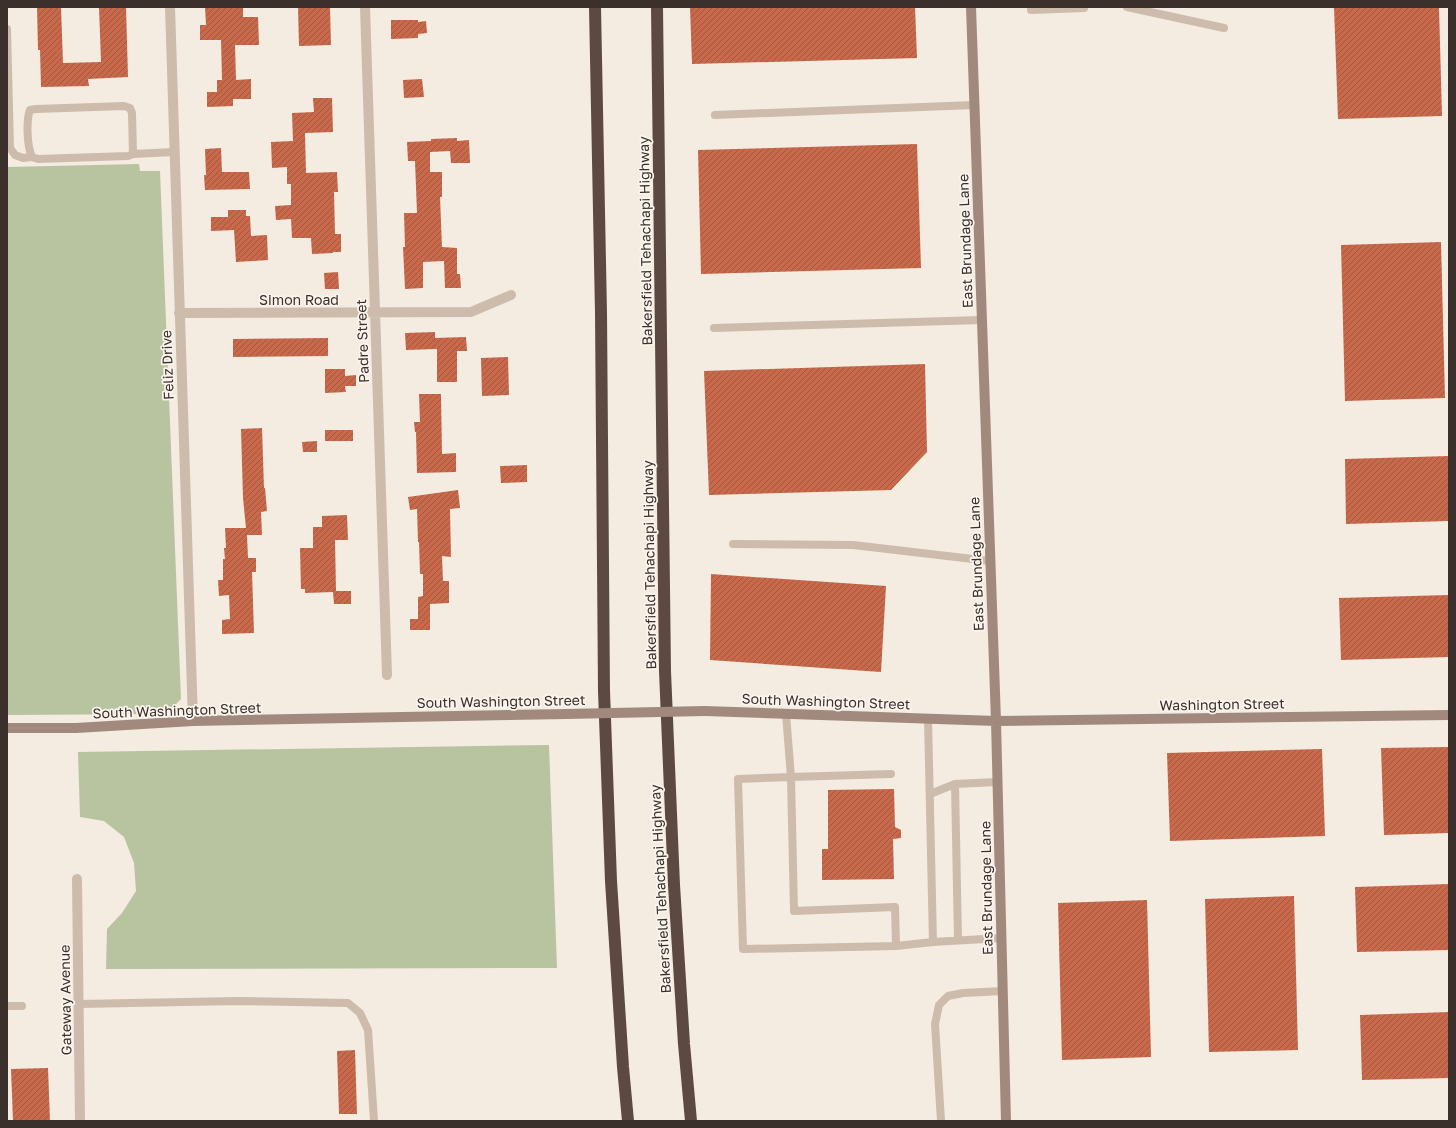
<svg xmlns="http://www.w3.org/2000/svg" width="1456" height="1128" font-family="'Golos Text',sans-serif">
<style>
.grass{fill:#b8c4a0}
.building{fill:url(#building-hatch)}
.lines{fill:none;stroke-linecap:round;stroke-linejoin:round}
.lane{stroke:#cdbbac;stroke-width:8}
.street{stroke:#cdbbac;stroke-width:10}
.secondary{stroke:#a18a7d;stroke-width:10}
.highway{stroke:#5c4a42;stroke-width:12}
.secondary-bridge{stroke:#a18a7d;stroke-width:10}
.labels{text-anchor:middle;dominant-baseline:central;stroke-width:3.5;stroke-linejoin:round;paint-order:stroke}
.street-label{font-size:14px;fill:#3b302b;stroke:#fbf5ee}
</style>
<defs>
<pattern id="building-hatch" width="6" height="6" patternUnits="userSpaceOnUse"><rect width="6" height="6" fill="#c8694b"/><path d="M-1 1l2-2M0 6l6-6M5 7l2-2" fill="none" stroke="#a4573f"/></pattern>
</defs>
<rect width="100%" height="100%" fill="#f4ebe1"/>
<path class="grass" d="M139,164L140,171H160L181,699L166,714L7,715V167Z
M549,745L557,968L106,969L107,929L122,913L136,891L134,863L124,837L104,821L80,817L78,752Z"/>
<path class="building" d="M37,7H61L63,63L101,62L99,7H126L128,77L88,79L89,86L41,87L40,50H38Z
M205,7H243V17H258L259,45H235L236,80L251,79V99H233V106L207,107V92H217V80H222L221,40H200V25H206Z
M298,7H330L331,45L299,46Z
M690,7H915L917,58L692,64Z
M1334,7H1439L1442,116L1338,119Z
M391,20H418V22L426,21L427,33L418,34V38L391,39Z
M422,79L424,97L404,98L403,80Z
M313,98H332L333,132L305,133L306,173L337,172L338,192H334L335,234H341V252H333V253L312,254L311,238H292L291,219L276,220L275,206L291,205V184H287V167L272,168L271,142L293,141L292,113L314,112Z
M457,138V141L469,140L470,163H451L450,151L430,152V172H442V197H440L442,247L457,248V274H460L461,288H445L444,261L423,262V288L405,289L403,247H405L404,213H417L415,161H408L407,142L431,141V139Z
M917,144L921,268L701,274L698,150Z
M221,148L222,172H249L250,189L205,190L204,175H206L205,149Z
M228,210H246V216H250L251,236L267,235L268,260L236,262L234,230L211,231V217H228Z
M1441,242L1445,398L1345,401L1341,245Z
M338,272L339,289H325L324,273Z
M435,332V338L466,337L467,351H457V382H437V349L406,350L405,333Z
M328,338V356L233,357V339Z
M508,357L509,395L482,396L481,358Z
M925,364L927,452L891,490L709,495L704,371Z
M325,369H345V376L356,375V386H345L346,392L325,393Z
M419,394H441L442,454L456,453V472L417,473L416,432H415L414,422H420Z
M262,428L264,488H265L267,511L261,512L262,535H247L248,558H256V572H252L254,633L222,634V620L230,619L229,595L219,596L218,580H223V559H225L224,548H226L225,528H246L243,498L241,429Z
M325,430H353V441H325Z
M317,441V452H303L302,442Z
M1449,456V521L1346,524L1345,459Z
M527,465V482L501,483L500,466Z
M458,490L460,508L450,509L451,557L442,556L443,581H449V603L430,604V630H410V619H418V597L423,596V574H420L419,542H418L417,509L410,510L408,497Z
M347,515L348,540H335L336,591H351V604H334L333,592L305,593V589H301L300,548H313V527H322V516Z
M711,574L886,586L881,672L710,660Z
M1449,595V657L1341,660L1339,598Z
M1449,747V833L1384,835L1381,748Z
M1322,749L1325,836L1170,841L1167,753Z
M894,789L895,827L901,830V838L893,839L894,879L822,880V849H828V790Z
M1449,884V950L1357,952L1355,887Z
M1294,896L1298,1050L1209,1052L1205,899Z
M1147,900L1151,1057L1062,1060L1058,903Z
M1449,1012V1078L1362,1080L1360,1015Z
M355,1050L357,1114H339L337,1051Z
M48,1068L50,1121H13L11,1069Z"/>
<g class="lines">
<path class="lane" d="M1031,7V10L1084,8
M1127,7L1224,28
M7,29L10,148L15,155L23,158L32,157
M715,115L974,105
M133,154L132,113L130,108L124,106L36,109L30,110C26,120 27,147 32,157L38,159L128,156L133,154L174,152
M714,328L982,320
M733,544L853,545L990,561
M786,714L791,777L891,774
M928,719L933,942
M955,784L958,940
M930,794L955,784L997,782
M896,946L895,907L794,911L791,777L738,779L743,949L896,946L933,942L1001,938
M79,1004L237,1001L348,1003L360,1013L368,1030L374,1121
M7,1006H22
M941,1121L935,1024L939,1005L948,996L963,993L1003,991"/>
<path class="street" d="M170,7L193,721
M365,7L387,675
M179,313L471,312L511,295
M77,879L80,1121"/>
<path class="secondary" d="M971,7L996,721L1006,1121
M705,711L996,721L1449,715
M7,728H76L193,721L567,714"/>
<path class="highway" d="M595,7L601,313L604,691L611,881L623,1067L628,1121
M657,7L665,671L674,885L684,1044L691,1121"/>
<path class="secondary-bridge" d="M567,714L705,711"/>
</g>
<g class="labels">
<g class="street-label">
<text transform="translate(645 241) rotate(-91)">Bakersfield Tehachapi Highway</text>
<text transform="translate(965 241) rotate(-92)">East Brundage Lane</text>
<text x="299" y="299">Simon Road</text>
<text transform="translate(362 341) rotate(-92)">Padre Street</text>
<text transform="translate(167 365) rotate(-92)">Feliz Drive</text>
<text transform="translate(976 564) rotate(-92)">East Brundage Lane</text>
<text transform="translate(649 565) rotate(-91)">Bakersfield Tehachapi Highway</text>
<text transform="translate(501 701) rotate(-1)">South Washington Street</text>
<text transform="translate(826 701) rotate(2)">South Washington Street</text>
<text transform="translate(1222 704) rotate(-1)">Washington Street</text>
<text transform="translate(177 710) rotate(-2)">South Washington Street</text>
<text transform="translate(986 888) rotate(-91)">East Brundage Lane</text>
<text transform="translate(660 889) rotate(-93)">Bakersfield Tehachapi Highway</text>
<text transform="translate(65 1000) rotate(-91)">Gateway Avenue</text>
</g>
</g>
<rect width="1456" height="1128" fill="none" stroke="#3b302b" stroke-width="16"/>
</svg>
